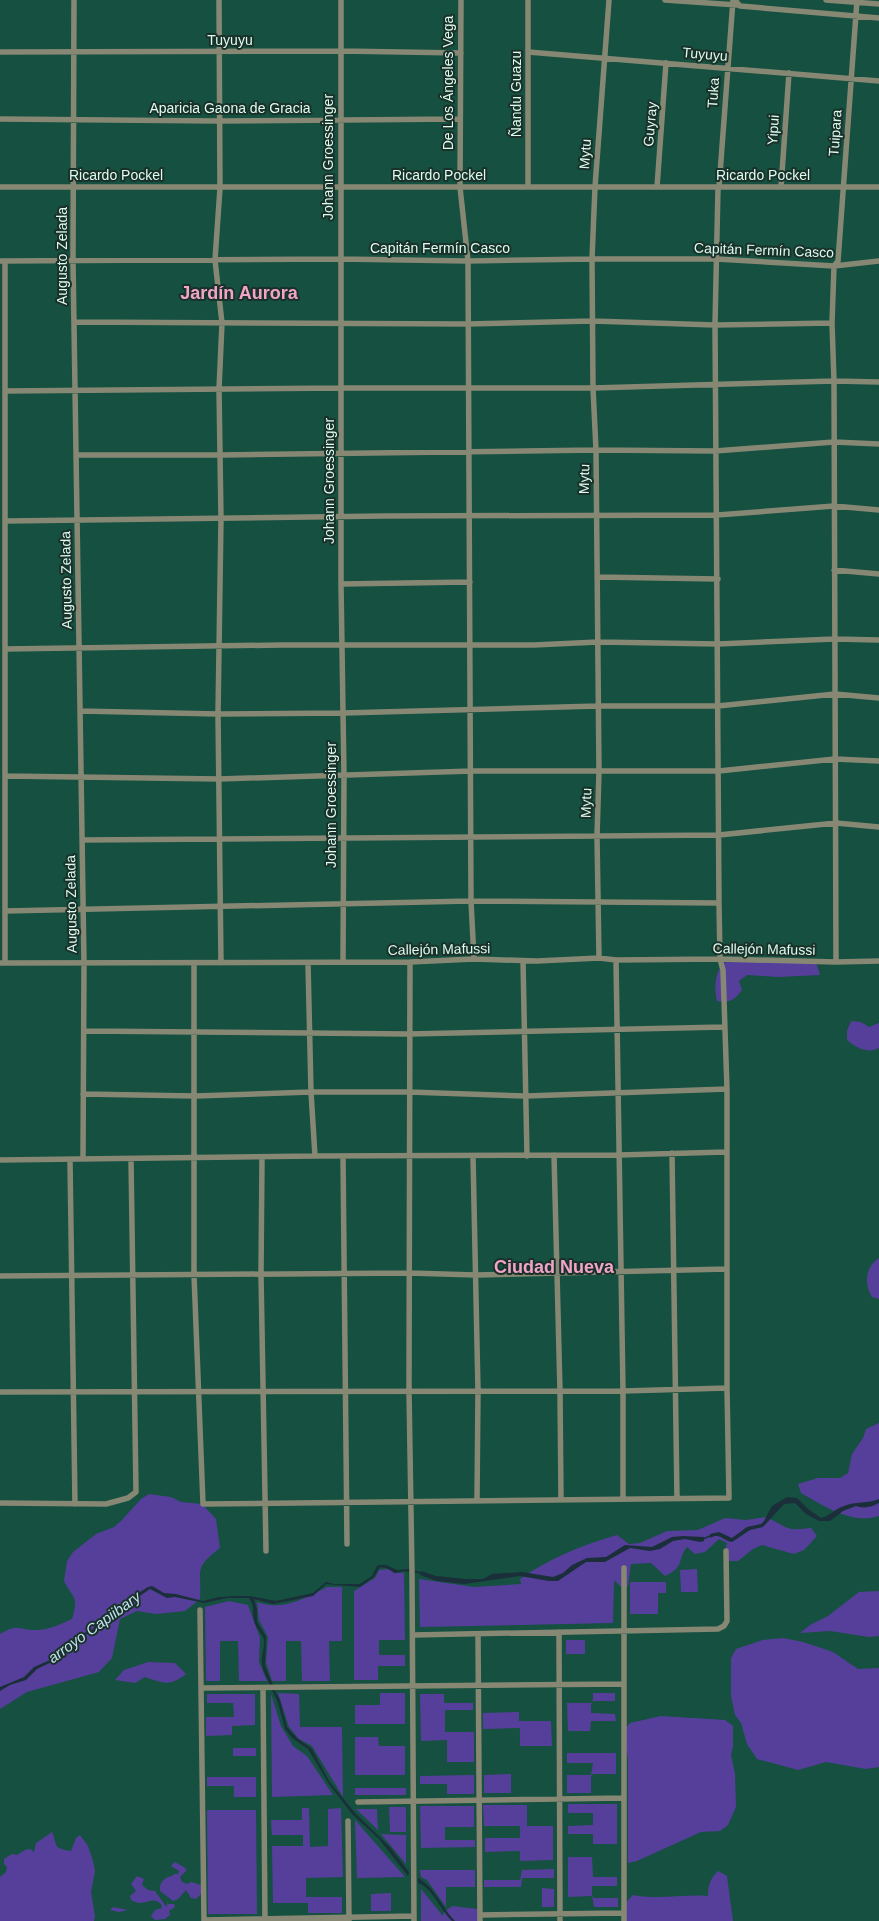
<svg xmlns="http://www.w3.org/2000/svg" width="879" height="1921" font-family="Arial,sans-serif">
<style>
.green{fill:#563f9b}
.water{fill:#1a2f39}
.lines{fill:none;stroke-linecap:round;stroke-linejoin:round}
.stream{stroke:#1a2f39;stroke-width:1.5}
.minor{stroke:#878874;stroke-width:5.5}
.labels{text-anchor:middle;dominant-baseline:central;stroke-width:4;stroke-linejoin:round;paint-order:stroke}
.street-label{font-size:14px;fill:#defbf0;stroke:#193129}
.water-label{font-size:15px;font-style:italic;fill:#c4e2f2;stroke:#193129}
.district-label{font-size:18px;font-weight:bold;fill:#f1a4c7;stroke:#193129}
</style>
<rect width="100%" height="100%" fill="#155040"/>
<path class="green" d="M742,959L809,960L817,965L820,975L778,977L747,975L739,981L742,990C734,1000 731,1003 717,1001C714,987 715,974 723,963Z
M851,1021L861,1022L869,1027L879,1023V1048C868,1054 856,1048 847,1040V1031Z
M879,1258V1299L872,1297C864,1284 865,1267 879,1258Z
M879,1423V1516C852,1525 824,1506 801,1493L798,1484L818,1478H840L848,1473L852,1454L863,1438L866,1429Z
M149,1494L171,1497L181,1502L202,1504L216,1519L220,1548C193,1569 202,1568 200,1599L185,1611L156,1614L137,1611L120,1619L112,1658L99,1672L27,1692L0,1709V1634C19,1624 14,1629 33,1630C46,1631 59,1625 72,1619C79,1597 74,1600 64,1581L67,1561L73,1552L96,1534L114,1527L121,1521L141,1499Z
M765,1517C776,1520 783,1528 792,1529C798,1530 805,1528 811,1528L817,1536L804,1550L794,1554L762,1545L753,1549L738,1561H729L725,1552L727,1543L719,1539L705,1552L695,1554L687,1547C676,1561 686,1566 665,1576L651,1563L631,1564L628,1586L622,1588L614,1580L613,1623L420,1627L419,1579L474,1587L521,1584L520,1579C550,1558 582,1545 617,1535L629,1544L640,1543L667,1531L698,1530L725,1518L746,1520Z
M389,1569L394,1573H404L405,1640H379V1655H405V1666H378V1680H354V1591L375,1578L379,1570Z
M697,1569L698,1592H681L680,1570Z
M630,1582H666V1593H658V1614H630Z
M327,1587H342V1641H329L330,1681H302L301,1641H286V1681H272L266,1662L268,1637L259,1620L257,1602C284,1611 303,1599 327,1587Z
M879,1591V1636L869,1637L830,1631L800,1633L810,1625L828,1616L859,1592Z
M229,1601L248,1605L260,1638L259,1662L267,1681H239L238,1641H220V1681H206L205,1607Z
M783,1638L803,1642L833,1652L858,1669L879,1668V1767L866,1769L826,1762L798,1770L757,1759L747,1744L741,1723L735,1715L731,1696V1658L736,1649L763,1640Z
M566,1640H585V1654H566Z
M148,1662L175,1663L186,1674C169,1687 164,1683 145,1677L135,1683L115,1680L124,1670Z
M278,1693L299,1694L300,1727H342L343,1797L312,1746L299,1739L289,1727Z
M380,1693H405V1724H355V1705H380Z
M593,1693H615V1701H593L591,1704V1713L615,1714L616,1721H591L590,1731H568L567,1703H591L593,1700Z
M207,1694H255V1725L232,1726V1735L206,1736V1717H234L233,1703H207Z
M271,1694L281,1726L293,1746L307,1756L333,1795L272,1797Z
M420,1694H444V1703H473V1710H445V1732H474V1762H447V1740L421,1741Z
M519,1712V1721H551L552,1746H520V1728L483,1729V1713Z
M661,1716L725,1720L733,1726V1746L731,1755L735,1774L736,1807L728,1825L720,1831L701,1832L637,1861L628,1863V1760L624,1730L630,1723Z
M355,1737H378L379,1746H405V1775H355Z
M233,1748H256V1756H233Z
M567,1753H616V1774H593L591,1776V1793H567V1775H591L593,1763H567Z
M511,1774V1793H484V1775Z
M474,1775V1794H447V1784H420V1776Z
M207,1777H256V1797H234V1786H207Z
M355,1788H406V1795H355Z
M568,1804H617V1844H593V1834H568V1826L593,1825V1813H568Z
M483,1805H527V1826H553V1860L520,1861V1851L485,1852V1838H520V1826H484Z
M420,1806H474V1827H445V1840H475V1847L421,1848Z
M389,1807H406V1832H390Z
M302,1808H309L310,1847L328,1846V1809L341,1808L343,1877L306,1878V1897H342V1913H308V1903H273L272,1846H303V1835H272L271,1820H302Z
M356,1809H377L378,1830Z
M207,1810H256L257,1914H208Z
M355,1820L405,1877L357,1878Z
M52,1832C58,1846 52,1848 71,1851L76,1838L80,1835L88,1846L93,1861L95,1871L91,1892L95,1916L94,1921H0V1877L6,1872L7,1867L4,1864V1859L12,1854L17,1855L25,1850L30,1849L34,1852L36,1843Z
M381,1834L406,1835V1864Z
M568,1857H592L593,1877H617V1886H592V1896L594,1898H618V1907H594L592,1896L568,1897Z
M175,1862L184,1867L187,1870L180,1877L182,1882L187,1884L191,1882L201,1885L203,1892L196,1899L191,1898L186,1890L178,1899L173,1901L160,1891C159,1883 164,1877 172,1876L174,1874H178L179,1871L171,1866Z
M554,1869V1878H522L521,1887H484V1880H520L522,1870Z
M420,1870H475V1887H446V1907L427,1880L421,1877Z
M718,1871L727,1876L733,1921H626V1902L633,1895C658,1900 683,1894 708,1896C708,1885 710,1879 718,1871Z
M137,1876L144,1879L142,1885L148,1890L155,1891L165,1905L167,1907V1902L168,1904H174L175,1907L169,1911L170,1915L165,1919L155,1920L151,1916L155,1910L162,1908L161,1904C153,1897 149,1903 140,1903C136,1903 134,1901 131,1900L130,1896L136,1891L131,1884Z
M542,1888L554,1889V1907H542Z
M421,1889L443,1916L444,1912L452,1906L478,1909V1921H421Z
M391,1893V1911H371V1894Z
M113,1907L128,1910L119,1912L110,1910Z"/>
<path class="water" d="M787,1497L797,1498L808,1509L821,1518C830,1516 835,1509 844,1506C856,1501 867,1504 879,1499V1503C872,1507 864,1509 856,1506L843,1511L830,1521H819L806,1514L795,1503L784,1504L763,1527L750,1530L732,1542C723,1541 720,1532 710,1538V1534L719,1532L732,1538L747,1527L761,1524L764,1521L772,1506Z
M683,1536L704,1537V1541L700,1542L685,1539L673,1541L660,1549L650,1551L630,1548L605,1562H586L558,1581H549L520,1576L464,1584L437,1581L420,1575L421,1571L436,1576L465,1579H483L492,1574L522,1572L553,1577L563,1573L572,1565L587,1558L606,1557L625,1545L652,1547L672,1537Z
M380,1565H386L397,1570L409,1569V1572L404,1571L395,1573L386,1568L380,1567L374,1577L360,1587L326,1584L313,1596L273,1604L254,1599L257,1609V1622L266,1636L265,1666L273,1685H270C267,1678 262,1670 262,1662C261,1655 265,1648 264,1640C263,1634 256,1629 254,1621C252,1612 255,1606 249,1598H227L204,1603L175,1597L167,1598L150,1589L103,1621L98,1629L70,1642L61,1651L56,1660L37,1669L26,1680L10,1685L0,1691V1687L24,1677L34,1667L50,1660L64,1643L93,1629L110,1611L148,1587L152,1586L164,1593L176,1594L203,1601L219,1597L236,1596H250L276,1601L313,1593L326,1582L334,1584H360L372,1576L377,1566Z
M274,1689L280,1700L287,1727L297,1738L312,1749L329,1781L355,1813L390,1847L409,1872L408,1876L379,1839L352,1814L329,1784L308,1749L292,1738L285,1729L278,1703L272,1690Z
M418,1878C435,1887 442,1908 455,1921H452C441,1911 432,1887 418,1883Z"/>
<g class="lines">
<path class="stream" d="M703,1539L710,1536
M413,1571L421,1573"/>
<path class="minor" d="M74,0L73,261L84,963L83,1159
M219,0L220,188L215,260L222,323L219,389L221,519L218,714L221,963
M341,0V584L344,776L343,962
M461,0L460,187L468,261L471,901L474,959
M665,0L737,5
M735,0L740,6L879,18
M826,0L879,4
M0,52L341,51L461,53
M528,52L879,81
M0,119L219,121L460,119
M0,187H879
M528,187V0
M657,187L666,63
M719,187L733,0
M781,187L789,73
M0,261L340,259L468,261L592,259H716L834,266L879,261
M5,261V963
M74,322L467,324L592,321L715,325L832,323
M5,391L341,388H593L834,381L879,382
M76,455H221L596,450L715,451L834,442L879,444
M6,521L384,516L717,515L834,506L879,510
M834,570L879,574
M597,577L718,579
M341,584L470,582
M5,649L281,645H534L598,642L718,644L834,639L879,640
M80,711L218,714L343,713L598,706H718L835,694L879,698
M5,776L219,779L472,771H719L835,759L879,761
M82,840L719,835L836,823L879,827
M5,911L471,901L719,903
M599,958L597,836L599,772L596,450L593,388L592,259L595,187L609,0
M616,960L623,1391V1499
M523,961L527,1156
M410,962L409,1391L412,1573L414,1921
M836,962L834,381L832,323L834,266L838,261L857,0
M0,963L410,962L474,959L537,961L599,958L616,960L720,959L836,962L879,961
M194,963V1275L203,1504L729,1498L727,1388V1089L723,970L720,959L719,903L715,325L718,188
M308,963L311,1092L315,1156
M84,1031L409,1034L724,1027
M83,1094L195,1096L311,1092H409L526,1096L727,1089
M672,1153L677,1498
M554,1155L560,1391L561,1500
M343,1156L347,1544
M473,1156L478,1391L477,1500
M262,1158L261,1274L266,1551
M0,1160L315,1156L619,1155L726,1152
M70,1160L75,1504
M0,1276L409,1273L476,1275L727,1269
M0,1392L623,1391L727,1388
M0,1503L106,1504L128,1498L136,1492L131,1159
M624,1568V1921
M200,1610L204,1921
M559,1632L560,1921
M478,1634L480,1921
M413,1635L718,1629L724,1626L727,1621L726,1551
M201,1688L624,1684
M263,1688L265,1921
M358,1802L624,1798
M348,1821L349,1921
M480,1915L624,1913
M204,1920L414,1916"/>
</g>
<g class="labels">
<g class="street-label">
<text x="230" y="40">Tuyuyu</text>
<text transform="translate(705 54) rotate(5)">Tuyuyu</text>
<text transform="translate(448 83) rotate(-90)">De Los Ángeles Vega</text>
<text transform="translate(713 93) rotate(-86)">Tuka</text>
<text transform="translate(516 94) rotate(-90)">Ñandu Guazu</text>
<text x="230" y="108">Aparicia Gaona de Gracia</text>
<text transform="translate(650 124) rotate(-85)">Guyray</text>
<text transform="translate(773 130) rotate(-86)">Yipui</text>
<text transform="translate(835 133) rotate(-86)">Tuipara</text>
<text transform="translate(585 154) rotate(-86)">Mytu</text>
<text transform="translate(328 157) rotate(-90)">Johann Groessinger</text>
<text x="116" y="175">Ricardo Pockel</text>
<text x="439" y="175">Ricardo Pockel</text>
<text x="763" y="175">Ricardo Pockel</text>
<text x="440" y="248">Capitán Fermín Casco</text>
<text transform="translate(764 250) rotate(2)">Capitán Fermín Casco</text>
<text transform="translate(62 256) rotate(-90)">Augusto Zelada</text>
<text transform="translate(584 479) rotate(-89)">Mytu</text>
<text transform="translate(329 481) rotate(-90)">Johann Groessinger</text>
<text transform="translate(66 580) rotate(-91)">Augusto Zelada</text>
<text transform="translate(586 803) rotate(-88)">Mytu</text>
<text transform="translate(331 805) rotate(-90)">Johann Groessinger</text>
<text transform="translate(71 904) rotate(-91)">Augusto Zelada</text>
<text transform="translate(439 949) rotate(-1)">Callejón Mafussi</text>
<text transform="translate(764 949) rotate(1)">Callejón Mafussi</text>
</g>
<g class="water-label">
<text transform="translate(94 1627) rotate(-36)">arroyo Capiibary</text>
</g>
<g class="district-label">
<text x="239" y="293">Jardín Aurora</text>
<text x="554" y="1267">Ciudad Nueva</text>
</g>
</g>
</svg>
